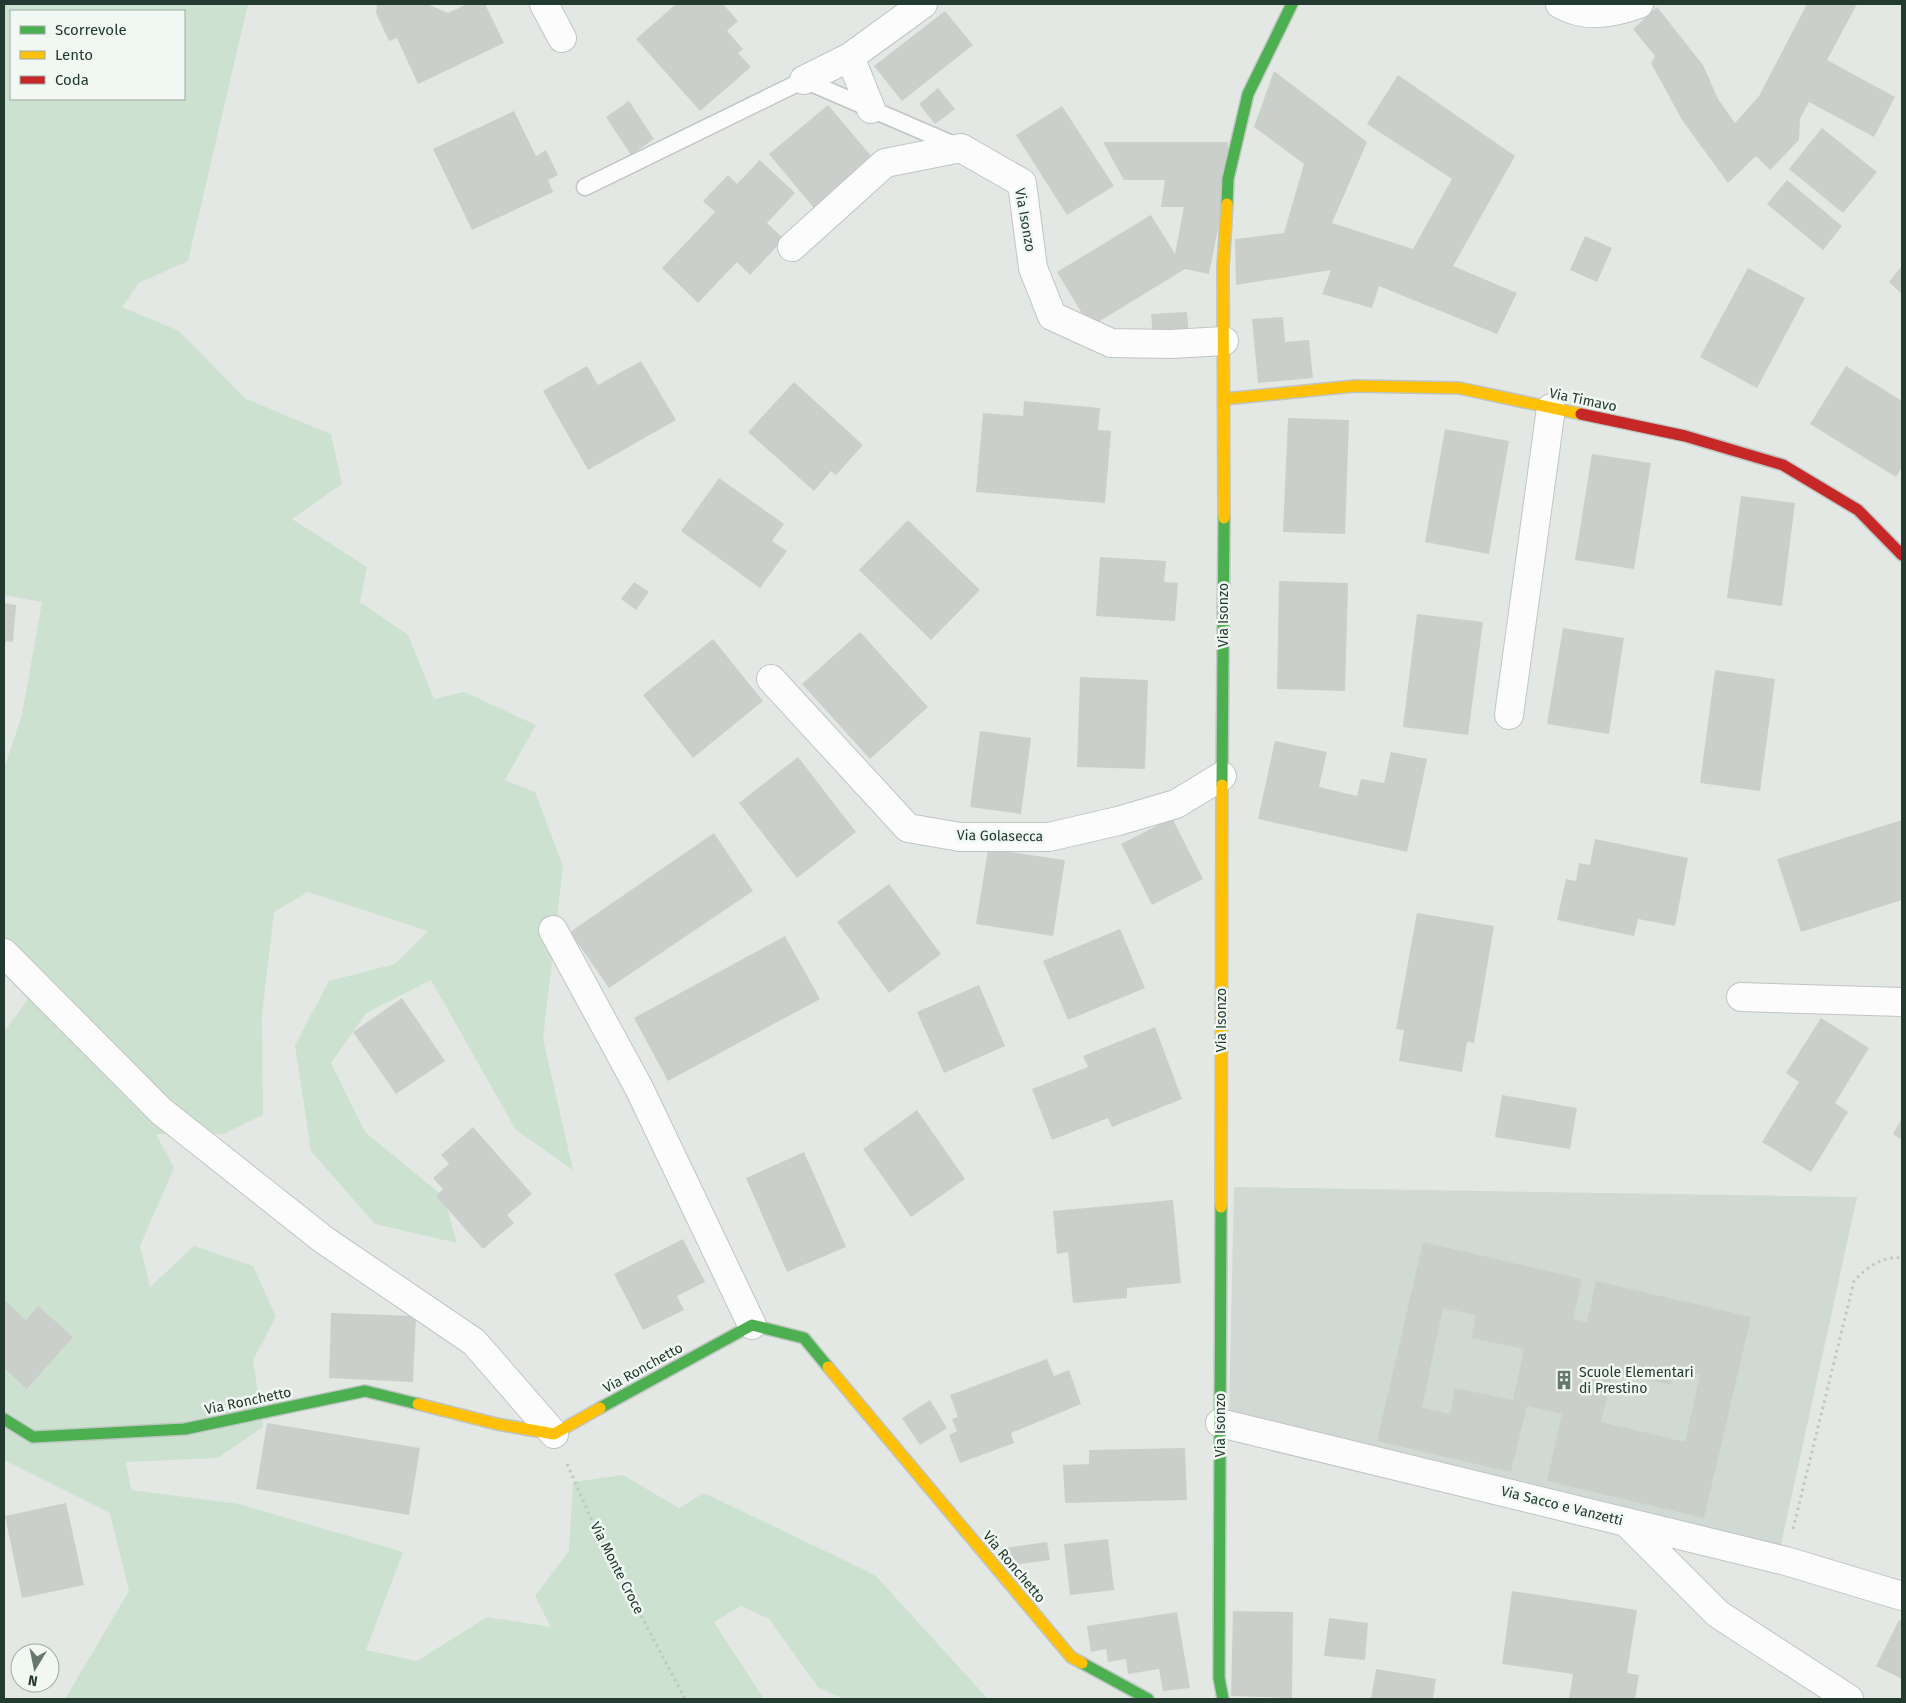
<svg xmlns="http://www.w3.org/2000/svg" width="1906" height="1703" font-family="'Fira Sans',sans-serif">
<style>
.built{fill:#d1d9d4}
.green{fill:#cce1d0;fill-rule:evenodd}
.building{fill:#cacfcc;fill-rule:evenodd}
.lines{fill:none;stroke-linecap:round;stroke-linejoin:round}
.lane-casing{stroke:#c0c5c2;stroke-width:19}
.street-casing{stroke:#c0c5c2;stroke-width:30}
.fast-casing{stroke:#bfc6c2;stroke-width:14}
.slow-casing{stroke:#bfc6c2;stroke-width:14}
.jam-casing{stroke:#bfc6c2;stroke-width:14}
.path{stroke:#c0c8c4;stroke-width:3;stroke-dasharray:2.5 4;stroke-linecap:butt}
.lane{stroke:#fbfcfb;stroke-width:16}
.street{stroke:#fbfcfb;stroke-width:28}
.fast{stroke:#4caf50;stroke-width:11}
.slow{stroke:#ffc107;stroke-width:11}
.jam{stroke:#c62828;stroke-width:11}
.labels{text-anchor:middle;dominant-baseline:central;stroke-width:5;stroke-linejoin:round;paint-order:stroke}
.street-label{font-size:14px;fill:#223a30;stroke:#f1f7f3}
.poi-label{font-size:14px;fill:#223a30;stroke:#f1f7f3;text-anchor:start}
</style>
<rect width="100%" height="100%" fill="#e3e8e5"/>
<path class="built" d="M1234,1187L1857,1197L1780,1549L1229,1416Z"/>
<path class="green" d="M4,4H248L188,261L139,283L122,307L179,331L246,399L331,434L342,484L292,519L367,567L360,602L408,635L434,699L464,692L536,725L505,780L535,792L563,866L543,1039L573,1170L516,1130L431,980L366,1013L331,1063L365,1132L444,1197L457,1243L375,1224L311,1151L295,1045L329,981L395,964L428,931L308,892L274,912L262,1015L263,1115L223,1134H156L174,1168L140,1246L150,1287L194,1246L253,1266L276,1317L253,1360L263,1427L218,1458L126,1462L131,1490L239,1504L403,1552L366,1650L417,1661L487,1617L551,1627L535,1596L569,1551L573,1482L623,1475L679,1508L704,1493L875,1575L988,1699H844L818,1687L769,1619L741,1606L714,1622L764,1699H65L129,1591L110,1513L4,1460V1032L28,999L4,974V769L22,715L42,602L4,595ZM11,11H184V99H11Z"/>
<path class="building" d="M377,4H427L448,13L467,4H485L504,43L418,84L397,38L389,41L376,13Z
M676,4H723L738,21L727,31L743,49L738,53L751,67L700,111L636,39Z
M1807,4H1857L1827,60L1895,97L1874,137L1809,102L1800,119L1799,140L1770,170L1756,156L1728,183L1682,120L1651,63L1655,56L1633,29L1657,7L1703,65L1718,99L1735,123L1759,96Z
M945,11L973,45L902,101L874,66Z
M1274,71L1367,142L1332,223L1413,249L1452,179L1367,124L1398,75L1515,156L1453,266L1517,293L1497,334L1379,286L1372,308L1322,294L1331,270L1236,285L1235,239L1284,233L1304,164L1254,127Z
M938,88L955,109L935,124L919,104Z
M629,101L654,139L631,155L606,117Z
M828,105L878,164L818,213L769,154Z
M1062,106L1114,186L1067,215L1016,135Z
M514,111L536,156L546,150L558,175L548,180L553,192L472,230L433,149Z
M1822,128L1877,172L1843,213L1789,169Z
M1103,142H1228V179L1209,274L1185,269L1090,327L1057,272L1151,215L1175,254L1184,207H1161L1165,180H1124Z
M760,160L795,193L767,223L784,239L750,275L737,262L698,303L662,268L715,212L703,201L728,175L737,184Z
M1787,180L1842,226L1823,250L1767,204Z
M1585,236L1612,248L1597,282L1570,270Z
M1902,266V294L1889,282Z
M1748,268L1805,298L1757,388L1700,357Z
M1187,312L1189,336L1153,338L1151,314Z
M1283,317L1285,342L1309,340L1313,378L1258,383L1252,319Z
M641,361L676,420L588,470L543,391L587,366L598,385Z
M1846,366L1902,401V467L1896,477L1810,424Z
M794,382L863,445L836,475L831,471L814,491L748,432Z
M1024,401L1100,408L1098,430L1111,431L1105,503L976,492L983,413L1023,416Z
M1288,418L1349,420L1345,534L1283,532Z
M1445,429L1509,441L1489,554L1425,542Z
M1592,454L1651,463L1634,569L1575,560Z
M719,478L784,524L772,541L787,551L760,588L681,531Z
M1741,496L1795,503L1782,606L1727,598Z
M908,520L980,590L931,640L859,570Z
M1100,557L1166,561L1164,582L1178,583L1175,621L1096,616Z
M1279,581L1348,583L1345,691L1277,689Z
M634,582L649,592L636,610L621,599Z
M4,603L16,605L13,642L6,641L5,647H4Z
M1417,614L1483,622L1468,735L1403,727Z
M1563,628L1624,638L1609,734L1547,724Z
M860,632L928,707L870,759L802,684Z
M713,639L763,701L693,758L643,695Z
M1715,670L1775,679L1760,791L1700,783Z
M1080,677L1148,680L1145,769L1077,767Z
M980,731L1031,738L1021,814L970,807Z
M1275,741L1327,752L1319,787L1357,796L1361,779L1384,783L1391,752L1427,759L1407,852L1258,819Z
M798,757L856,832L797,878L739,803Z
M1172,818L1203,879L1152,905L1121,844Z
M1902,820V900L1801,932L1777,859Z
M714,833L753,891L609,988L570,932Z
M1595,839L1688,858L1675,926L1638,919L1634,936L1557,920L1566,879L1576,881L1579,863L1590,865Z
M988,849L1065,860L1053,936L976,924Z
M889,884L941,954L889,993L837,922Z
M1417,913L1494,926L1474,1043L1467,1042L1462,1072L1399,1061L1404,1030L1396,1029Z
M1120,929L1145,988L1068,1020L1043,961Z
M785,936L820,999L668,1081L634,1018Z
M979,985L1005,1046L944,1073L917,1012Z
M402,998L445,1061L396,1094L353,1032Z
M1821,1018L1869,1048L1835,1103L1848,1112L1811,1172L1762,1142L1799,1082L1786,1073Z
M1155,1027L1182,1099L1112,1127L1108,1118L1052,1140L1032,1089L1088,1067L1083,1056Z
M1502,1095L1577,1108L1570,1149L1495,1137Z
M917,1110L965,1179L911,1217L863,1149Z
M1902,1118V1140L1893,1134Z
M473,1127L532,1194L507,1215L514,1223L483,1249L436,1196L443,1189L433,1178L449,1164L441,1155Z
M804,1152L846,1247L787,1272L746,1178Z
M1173,1200L1181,1283L1127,1288V1298L1073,1303L1068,1252L1057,1254L1053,1211Z
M683,1239L705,1282L677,1296L684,1310L643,1330L614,1274Z
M1423,1242L1582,1279L1573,1319L1587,1322L1596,1281L1751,1317L1704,1518L1547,1481L1562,1414L1527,1406L1511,1472L1377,1441ZM1443,1308L1476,1315L1471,1338L1524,1349L1513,1400L1455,1388L1450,1414L1422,1408ZM1676,1369L1700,1375L1685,1442L1601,1422L1613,1372L1671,1385Z
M4,1299L26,1320L38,1306L73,1337L27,1389L4,1368Z
M331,1313L416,1316L413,1382L329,1378Z
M1047,1359L1054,1376L1069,1370L1081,1404L1011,1433L1014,1443L960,1463L949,1435L957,1431L952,1419L958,1417L950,1395Z
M930,1400L947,1428L920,1445L902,1418Z
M267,1423L420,1448L409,1515L256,1489Z
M1185,1448L1187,1500L1065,1503L1063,1465L1089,1464V1450Z
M66,1503L84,1585L22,1598L5,1516Z
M1108,1539L1114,1590L1070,1595L1064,1544Z
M1047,1542L1050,1560L1006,1566L1004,1548Z
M1512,1591L1637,1610L1627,1673L1639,1675L1635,1699H1569L1573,1674L1502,1664Z
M1233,1611L1293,1612L1292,1698L1231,1696Z
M1177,1612L1190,1688L1163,1691L1159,1669L1128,1674L1126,1659L1108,1662L1106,1649L1091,1652L1087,1626Z
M1329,1618L1368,1623L1365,1660L1324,1656Z
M1899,1620L1902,1621V1679L1876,1666Z
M1376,1669L1436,1679L1433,1699H1371Z"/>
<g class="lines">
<defs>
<path id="lane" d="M585,187L804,80L959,147"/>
<path id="street" d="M544,4L562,38
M1560,4C1586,19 1613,13 1639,4
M850,57L871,109
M804,80L850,57L923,4
M792,247L885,163L961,148L1022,183L1033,268L1052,316L1111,343L1171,344L1224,341
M771,679L908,828L960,837H1049L1118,821L1176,804L1222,776
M1509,715L1551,408
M553,930L639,1088L752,1325
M4,953L161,1111L324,1240L474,1342L554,1434
M1741,997L1902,1002
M1220,1423L1786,1561L1902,1596
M1626,1522L1718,1614L1849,1699"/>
<path id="fast" d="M1227,204L1228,179L1248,94L1292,4
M1222,785L1224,518
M1221,1207L1219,1678L1223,1699
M600,1408L752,1325L804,1338L828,1367
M4,1419L33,1437L185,1429L365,1391L418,1404
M1082,1663L1148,1699"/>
<path id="slow" d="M1224,399L1355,386L1459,388L1581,414
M1224,518L1223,267L1227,204
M1221,1207L1222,785
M828,1367L1071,1657L1082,1663
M418,1404L497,1424L554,1434L600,1408"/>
<path id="jam" d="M1581,414L1685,436L1783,465L1858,510L1902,555"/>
</defs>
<use href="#lane" class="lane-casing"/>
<use href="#street" class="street-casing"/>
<use href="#fast" class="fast-casing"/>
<use href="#slow" class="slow-casing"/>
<use href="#jam" class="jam-casing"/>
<path class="path" d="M567,1464L598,1534L685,1699
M1793,1529L1854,1281C1867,1267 1882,1256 1902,1258"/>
<use href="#lane" class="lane"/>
<use href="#street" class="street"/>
<use href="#fast" class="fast"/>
<use href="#slow" class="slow"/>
<use href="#jam" class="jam"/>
</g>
<defs>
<symbol id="building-bare" viewBox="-9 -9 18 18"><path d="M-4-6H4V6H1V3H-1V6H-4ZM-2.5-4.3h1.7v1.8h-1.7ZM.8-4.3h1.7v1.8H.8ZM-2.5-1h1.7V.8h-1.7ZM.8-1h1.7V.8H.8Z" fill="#66776f" stroke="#f1f7f3" stroke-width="2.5" paint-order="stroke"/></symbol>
</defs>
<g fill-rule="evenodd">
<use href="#building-bare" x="1550" y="1366" width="28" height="28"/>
</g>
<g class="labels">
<g class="street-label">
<text transform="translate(1025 220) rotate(80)">Via Isonzo</text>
<text transform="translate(1583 400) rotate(12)">Via Timavo</text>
<text transform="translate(1223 615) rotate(-90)">Via Isonzo</text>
<text transform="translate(1000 836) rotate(1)">Via Golasecca</text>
<text transform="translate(1221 1020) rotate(-90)">Via Isonzo</text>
<text transform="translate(643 1368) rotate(-29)">Via Ronchetto</text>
<text transform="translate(248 1401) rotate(-12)">Via Ronchetto</text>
<text transform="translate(1220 1425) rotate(-90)">Via Isonzo</text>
<text transform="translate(1562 1506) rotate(14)">Via Sacco e Vanzetti</text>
<text transform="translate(1014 1567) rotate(50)">Via Ronchetto</text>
<text transform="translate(617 1568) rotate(63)">Via Monte Croce</text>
</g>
<g class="poi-label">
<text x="1579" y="1372">Scuole Elementari<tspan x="1579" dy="16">di Prestino</tspan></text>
</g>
</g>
<rect width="1906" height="1703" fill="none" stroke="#223a30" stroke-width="10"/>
<rect x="10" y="10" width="175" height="90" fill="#f1f7f3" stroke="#9eaba5"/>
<rect x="20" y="26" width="25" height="8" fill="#4caf50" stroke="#9eaba5"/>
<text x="55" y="35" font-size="15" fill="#223a30">Scorrevole</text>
<rect x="20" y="51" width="25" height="8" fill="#ffc107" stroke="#9eaba5"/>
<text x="55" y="60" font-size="15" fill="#223a30">Lento</text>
<rect x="20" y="76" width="25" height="8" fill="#c62828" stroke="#9eaba5"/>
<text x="55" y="85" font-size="15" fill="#223a30">Coda</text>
<g transform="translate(35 1668) rotate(190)"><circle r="24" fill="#f1f7f3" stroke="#9eaba5"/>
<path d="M0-4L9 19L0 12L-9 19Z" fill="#66776f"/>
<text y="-8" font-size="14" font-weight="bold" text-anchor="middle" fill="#223a30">N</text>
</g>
</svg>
